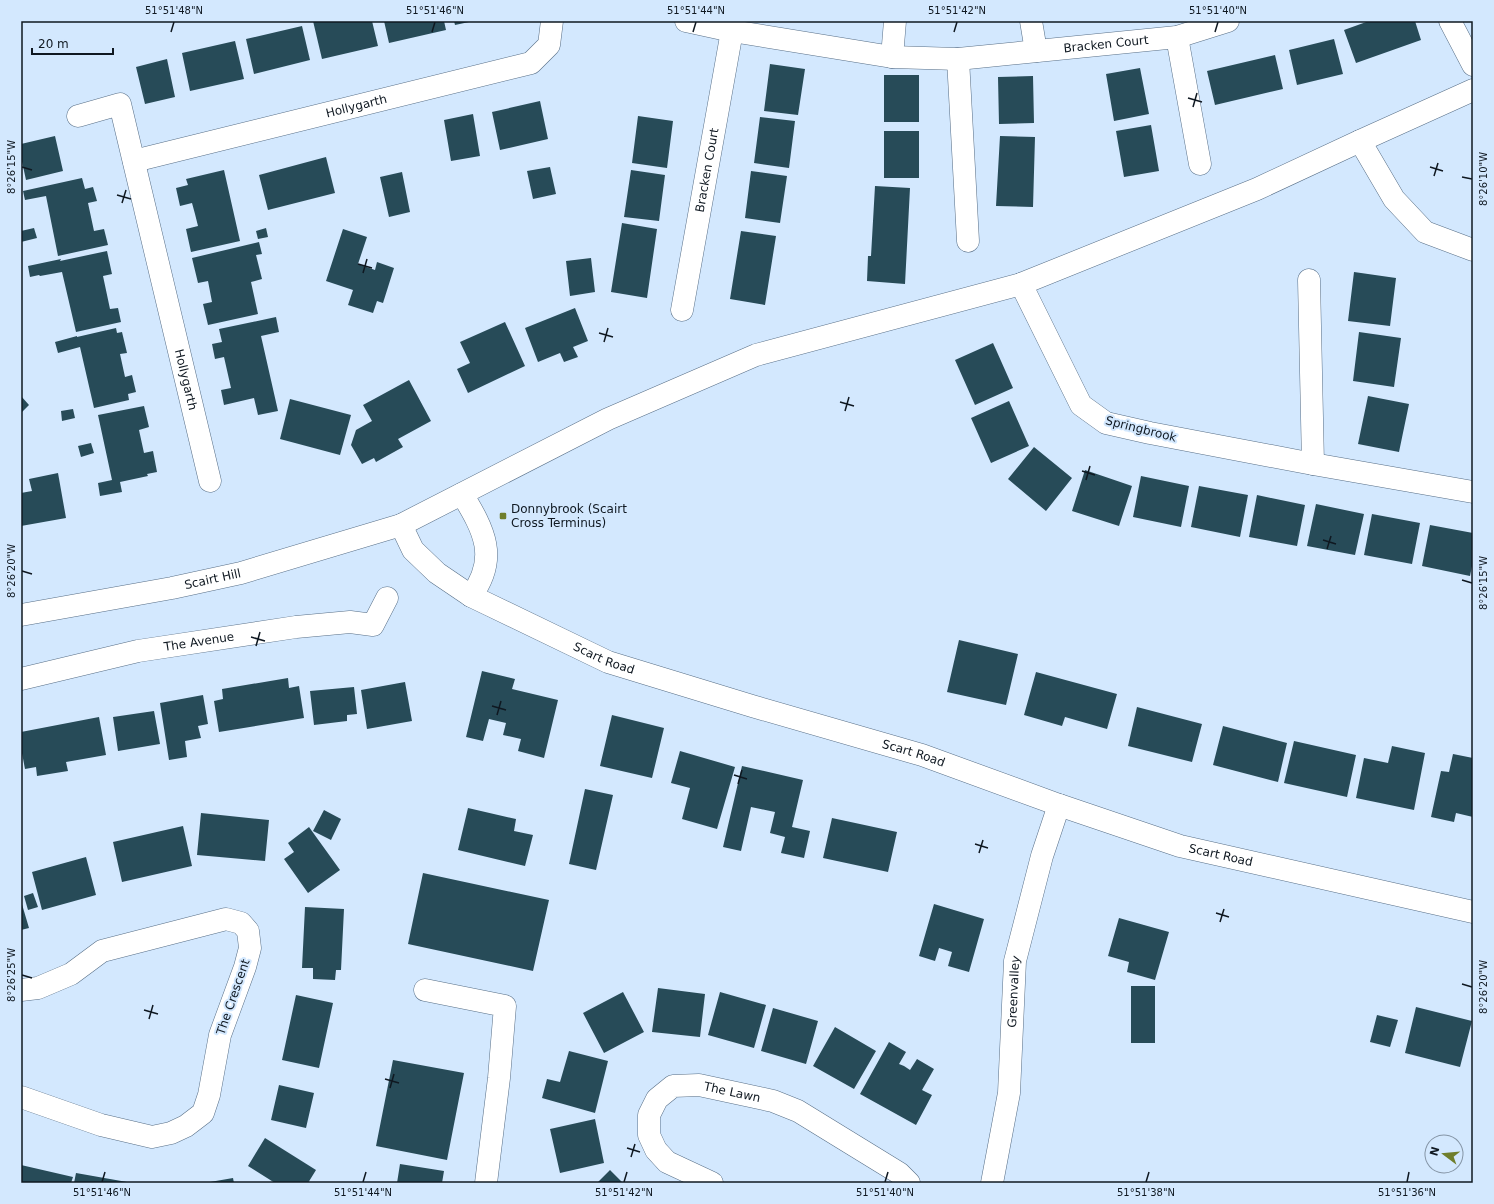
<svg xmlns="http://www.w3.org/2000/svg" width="1494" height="1204" font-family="'DejaVu Sans',sans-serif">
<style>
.building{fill:#274b58}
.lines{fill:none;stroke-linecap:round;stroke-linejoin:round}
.minor-casing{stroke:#586f87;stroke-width:23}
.tertiary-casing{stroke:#586f87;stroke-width:23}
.minor{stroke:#fff;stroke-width:22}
.tertiary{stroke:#fff;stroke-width:22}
.ticks{fill:none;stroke:#0f1821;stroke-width:1.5}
.poi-dot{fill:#6f7e2c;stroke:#d3e8fe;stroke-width:1.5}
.labels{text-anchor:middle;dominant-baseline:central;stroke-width:4;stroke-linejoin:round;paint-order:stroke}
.street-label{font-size:12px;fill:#0f1821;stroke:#d3e8fe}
.poi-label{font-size:12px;fill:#0f1821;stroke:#d3e8fe;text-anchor:start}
.neatline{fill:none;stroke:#0f1821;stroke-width:1.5}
.ticks-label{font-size:10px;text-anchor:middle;fill:#0f1821}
</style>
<rect width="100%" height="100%" fill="#d3e8fe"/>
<path class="building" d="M313,21H372L378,46L322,59Z
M384,21H444L446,30L389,43Z
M454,21H469V22L455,25Z
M1369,21H1415L1421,40L1356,63L1344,30Z
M302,26L310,60L254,74L246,39Z
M1334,39L1343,74L1297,85L1289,50Z
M235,41L244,79L190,91L182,53Z
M1275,55L1283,89L1215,105L1207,71Z
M167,59L175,97L145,104L136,67Z
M770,64L805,69L798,115L764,111Z
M1140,68L1149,114L1114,121L1106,74Z
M884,75H919V122H884Z
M1033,76L1034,123L999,124L998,77Z
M540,101L548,139L500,150L492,112Z
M473,114L480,156L451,161L444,120Z
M638,116L673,121L667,168L632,163Z
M760,117L795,121L789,168L754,163Z
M1151,125L1159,171L1124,177L1116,131Z
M884,131H919V178H884Z
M55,136L63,171L26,180L21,157V144Z
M1000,136L1035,137L1033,207L996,206Z
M326,157L335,193L268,210L259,175Z
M550,167L556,194L533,199L527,171Z
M224,170L240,241L191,252L186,229L198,226L195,214L192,203L180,206L176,188L188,185L186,179Z
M631,170L665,175L659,221L624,217Z
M751,171L787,176L780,223L745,218Z
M402,172L410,212L389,217L380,177Z
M82,178L85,189L93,187L97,201L88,203L94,231L104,229L108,245L58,256L46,196L25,200L23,191Z
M875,186L910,188L905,284L867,281L868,256H871Z
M622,223L657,229L647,298L611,292Z
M34,228L37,238L21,242V231Z
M266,228L268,237L258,239L256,231Z
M343,229L367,237L358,264L375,270L377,262L394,268L383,303L377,301L373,313L348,305L353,290L326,281Z
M741,231L776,236L765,305L730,299Z
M259,242L262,254L256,255L262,279L251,282L258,314L208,325L203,304L212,302L208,281L198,283L192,258Z
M107,251L112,274L103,276L110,309L118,308L121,322L76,332L62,272L40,276L39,275L30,277L28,266L61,259L60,261Z
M591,258L595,292L570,296L566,261Z
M1354,272L1396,278L1390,326L1348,321Z
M575,308L588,341L573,347L578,357L564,362L560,353L538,362L525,328Z
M276,317L279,332L261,336L278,411L258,415L254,398L224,405L221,390L231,388L224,357L215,359L212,344L222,342L219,329Z
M505,322L525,366L468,393L457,369L470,363L460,342Z
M116,328L117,333L122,332L127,353L120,354L125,377L132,375L136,392L128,394L129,400L94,408L80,347L58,353L55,342L77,336V337Z
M1359,332L1401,338L1394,387L1353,381Z
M993,343L1013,388L975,405L955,360Z
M409,380L431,421L398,439L403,447L376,462L374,458L362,464L351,445L356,430L372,421L363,405Z
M21,396L29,405L22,412L21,411Z
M1368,396L1409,404L1399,452L1358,444Z
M290,399L351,415L340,455L280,439Z
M1009,401L1029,446L991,463L971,418Z
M144,406L149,427L139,430L144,453L153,451L157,472L147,474L148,476L120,482L122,492L100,496L98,483L112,480L98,415Z
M73,409L75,418L62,421L61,411Z
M91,443L94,453L81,457L78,446Z
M1034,447L1072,478L1046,511L1008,479Z
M1085,470L1132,486L1119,526L1072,511Z
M58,473L66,518L21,526V493L32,491L29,479Z
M1141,476L1189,486L1181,527L1133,517Z
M1199,486L1248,495L1240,537L1191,527Z
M1257,495L1305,505L1297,546L1249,537Z
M1316,504L1364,514L1355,555L1307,546Z
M1372,514L1420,523L1412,564L1364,555Z
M1430,525L1473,533V561L1470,576L1422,566Z
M959,640L1018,654L1006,705L947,692Z
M482,671L515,679L512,689L558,700L544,758L518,751L521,739L503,735L506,723L489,719L483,741L466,737Z
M1036,672L1117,694L1107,729L1065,717L1062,726L1024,715Z
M288,678L289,688L299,686L304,718L219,732L214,701L223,699L222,689Z
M405,682L412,721L367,729L361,690Z
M354,687L357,714L347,715V721L314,725L310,691Z
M203,695L208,724L198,726L201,738L185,741L187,757L169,760L160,703Z
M1137,707L1202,724L1192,762L1128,746Z
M154,711L160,744L118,751L113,717Z
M612,715L664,728L652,778L600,766Z
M99,717L106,755L66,762L68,771L37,776L36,767L25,769L21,748V732Z
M1223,726L1287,743L1278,782L1213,765Z
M1294,741L1356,755L1347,797L1284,783Z
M1392,746L1425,753L1414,810L1356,798L1364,758L1388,763Z
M680,751L735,767L717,829L682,819L690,788L671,783Z
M1453,754L1473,758V817L1456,813L1454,822L1431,817L1441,771L1449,772Z
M742,766L803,780L792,827L810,831L804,858L781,853L785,837L770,833L775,812L751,807L741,851L723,847Z
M585,789L613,795L596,870L569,864Z
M468,808L516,819L514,831L533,835L525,866L458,850Z
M324,810L341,819L331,840L313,831Z
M201,813L269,820L265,861L197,855Z
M832,818L897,832L888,872L823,858Z
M183,826L192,866L122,882L113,842Z
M309,827L340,870L308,893L284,859L294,852L288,843Z
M86,857L96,895L42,910L32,872Z
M423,873L549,900L533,971L408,944Z
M33,893L38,907L28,910L24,896Z
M21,901L29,928L21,930Z
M934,904L984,919L969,972L948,966L952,952L939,948L935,961L919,956Z
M305,907L344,909L341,970H336L335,980L313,979V968H302Z
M1119,918L1169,932L1155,980L1127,972L1129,962L1108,956Z
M1131,986H1155V1043H1131Z
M658,988L705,994L700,1037L652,1032Z
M623,992L644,1032L604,1053L583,1013Z
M720,992L766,1005L754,1048L708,1035Z
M296,995L333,1003L319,1068L282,1060Z
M1416,1007L1472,1021L1460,1067L1405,1053Z
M773,1008L818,1021L806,1064L761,1051Z
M1377,1015L1398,1020L1390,1047L1370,1042Z
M835,1027L876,1051L854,1089L813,1066Z
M889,1042L906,1052L899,1064L904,1066L910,1070L917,1059L934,1069L922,1090L932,1095L916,1125L860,1094Z
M569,1051L608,1061L595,1113L542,1098L547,1079L560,1082Z
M393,1060L464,1073L447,1160L376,1146Z
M279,1085L314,1093L306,1128L271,1120Z
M595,1119L604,1163L560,1173L550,1129Z
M265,1138L316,1170L308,1183H275L248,1166Z
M400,1164L444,1171L442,1183H397Z
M21,1165L73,1177L71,1183H21Z
M610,1170L623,1183H597Z
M76,1173L127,1182V1183H74Z
M233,1178L234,1183H210V1182Z"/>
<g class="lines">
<defs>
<g id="minor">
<path id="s1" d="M686,21L732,31L892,57L958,59L1177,37L1228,21"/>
<path d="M1031,21L1036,51"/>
<path d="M1450,21L1473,65"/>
<path d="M1177,37L1200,164"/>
<path d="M892,57L895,21"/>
<path d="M958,59L968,241"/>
<path id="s2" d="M78,116L120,104L210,481"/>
<path d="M1360,141L1394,199L1425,232L1473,250"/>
<path id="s3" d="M134,161L531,63L549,45L552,21"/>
<path d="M1309,280L1313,464"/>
<path d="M1021,284L1081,405L1106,423L1150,433L1313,464L1473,492"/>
<path id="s4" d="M682,310L732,31"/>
<path id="s5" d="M21,679L138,651L296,627L350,622L373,625L387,598"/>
<path d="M21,990L38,988L71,974L102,951L226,919L241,923L248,931L250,948L245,967L220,1035L209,1095L203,1113L186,1126L171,1133L152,1137L101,1125L21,1097"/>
<path d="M425,990L505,1006L499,1078L486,1183"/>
<path id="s6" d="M712,1183L667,1162L656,1150L649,1135V1115L657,1099L673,1086L699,1085L773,1101L798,1111L899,1173L909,1183"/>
<path id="s7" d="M992,1183L1009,1093L1015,961L1042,856L1059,805"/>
</g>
<g id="tertiary">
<path d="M462,494C484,530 499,558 471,596"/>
<path id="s8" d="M401,525L413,550L437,573L471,596L608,662L752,706L922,755L1059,805L1180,846L1473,912"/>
<path id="s9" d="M21,615L172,588L241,573L401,525L608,419L756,355L1021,284L1257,189L1360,141L1473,90"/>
</g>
</defs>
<use href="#minor" class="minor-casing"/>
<use href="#tertiary" class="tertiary-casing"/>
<use href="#minor" class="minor"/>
<use href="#tertiary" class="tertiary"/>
</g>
<path class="ticks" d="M171,32L174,22M432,32L435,22M693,32L696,22M954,32L957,22M1215,32L1218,22M1188,98L1202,102M1193,107L1197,93M22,167L32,170M1430,167L1443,171M1434,176L1438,163M1462,177L1472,179M117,195L131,199M122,203L126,190M358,264L372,268M363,273L367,259M599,333L613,337M604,342L608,328M840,402L854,406M845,411L849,397M1082,471L1095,475M1086,480L1090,466M1323,540L1336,544M1327,549L1331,536M22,571L32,574M1462,580L1472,583M251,637L265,641M256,646L260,632M492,706L506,710M497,715L501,701M734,775L747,779M738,784L742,770M975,844L988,848M979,853L983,840M1216,913L1229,917M1220,922L1224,909M22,975L32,978M1462,984L1472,987M144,1010L158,1014M149,1019L153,1005M385,1079L399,1083M390,1088L394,1074M627,1148L640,1152M631,1157L635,1144M102,1182L105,1172M363,1182L366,1172M624,1182L627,1172M885,1182L888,1172M1146,1182L1149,1172M1407,1182L1409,1172"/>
<rect class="poi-dot" x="499" y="512" width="8" height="8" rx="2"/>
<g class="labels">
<g class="street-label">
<text stroke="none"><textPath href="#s1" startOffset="424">Bracken Court</textPath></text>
<text stroke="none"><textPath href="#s3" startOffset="229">Hollygarth</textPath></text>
<text stroke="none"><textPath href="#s4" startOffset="142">Bracken Court</textPath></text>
<text stroke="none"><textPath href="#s2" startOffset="327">Hollygarth</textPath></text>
<text transform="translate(1141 429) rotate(14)">Springbrook</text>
<text stroke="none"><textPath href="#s9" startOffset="195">Scairt Hill</textPath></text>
<text stroke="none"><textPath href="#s5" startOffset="182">The Avenue</textPath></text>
<text stroke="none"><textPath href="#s8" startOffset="249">Scart Road</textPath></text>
<text stroke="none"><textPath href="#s8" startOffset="573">Scart Road</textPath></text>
<text stroke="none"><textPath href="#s8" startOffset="897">Scart Road</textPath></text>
<text stroke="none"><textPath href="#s7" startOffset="193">Greenvalley</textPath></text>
<text transform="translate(233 997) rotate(-71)">The Crescent</text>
<text stroke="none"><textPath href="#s6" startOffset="201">The Lawn</textPath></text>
</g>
<g class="poi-label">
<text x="511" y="509">Donnybrook (Scairt<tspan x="511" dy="14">Cross Terminus)</tspan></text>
</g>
</g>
<rect width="1494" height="1204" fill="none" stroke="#d3e8fe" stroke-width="44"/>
<g transform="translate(1444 1154) rotate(286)"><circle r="19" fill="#d3e8fe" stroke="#8595a6"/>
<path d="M0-3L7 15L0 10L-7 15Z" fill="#6f7e2c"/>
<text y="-6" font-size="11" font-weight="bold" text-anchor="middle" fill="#0f1821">N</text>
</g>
<path d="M32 48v6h81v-6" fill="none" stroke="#0f1821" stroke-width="2"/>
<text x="38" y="48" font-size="12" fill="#0f1821" stroke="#d3e8fe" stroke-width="3" paint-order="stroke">20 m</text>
<rect x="22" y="22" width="1450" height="1160" class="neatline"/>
<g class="ticks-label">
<text x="174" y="14">51°51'48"N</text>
<text x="435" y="14">51°51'46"N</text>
<text x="696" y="14">51°51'44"N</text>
<text x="957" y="14">51°51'42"N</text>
<text x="1218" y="14">51°51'40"N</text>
<text transform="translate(11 167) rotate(-90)" y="4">8°26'15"W</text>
<text transform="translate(1483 179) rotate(-90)" y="4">8°26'10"W</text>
<text transform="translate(11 571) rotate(-90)" y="4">8°26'20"W</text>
<text transform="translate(1483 583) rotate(-90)" y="4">8°26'15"W</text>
<text transform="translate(11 975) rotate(-90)" y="4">8°26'25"W</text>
<text transform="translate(1483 987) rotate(-90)" y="4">8°26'20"W</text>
<text x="102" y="1196">51°51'46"N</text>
<text x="363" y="1196">51°51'44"N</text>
<text x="624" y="1196">51°51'42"N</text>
<text x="885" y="1196">51°51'40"N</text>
<text x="1146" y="1196">51°51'38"N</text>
<text x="1407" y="1196">51°51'36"N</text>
</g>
</svg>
